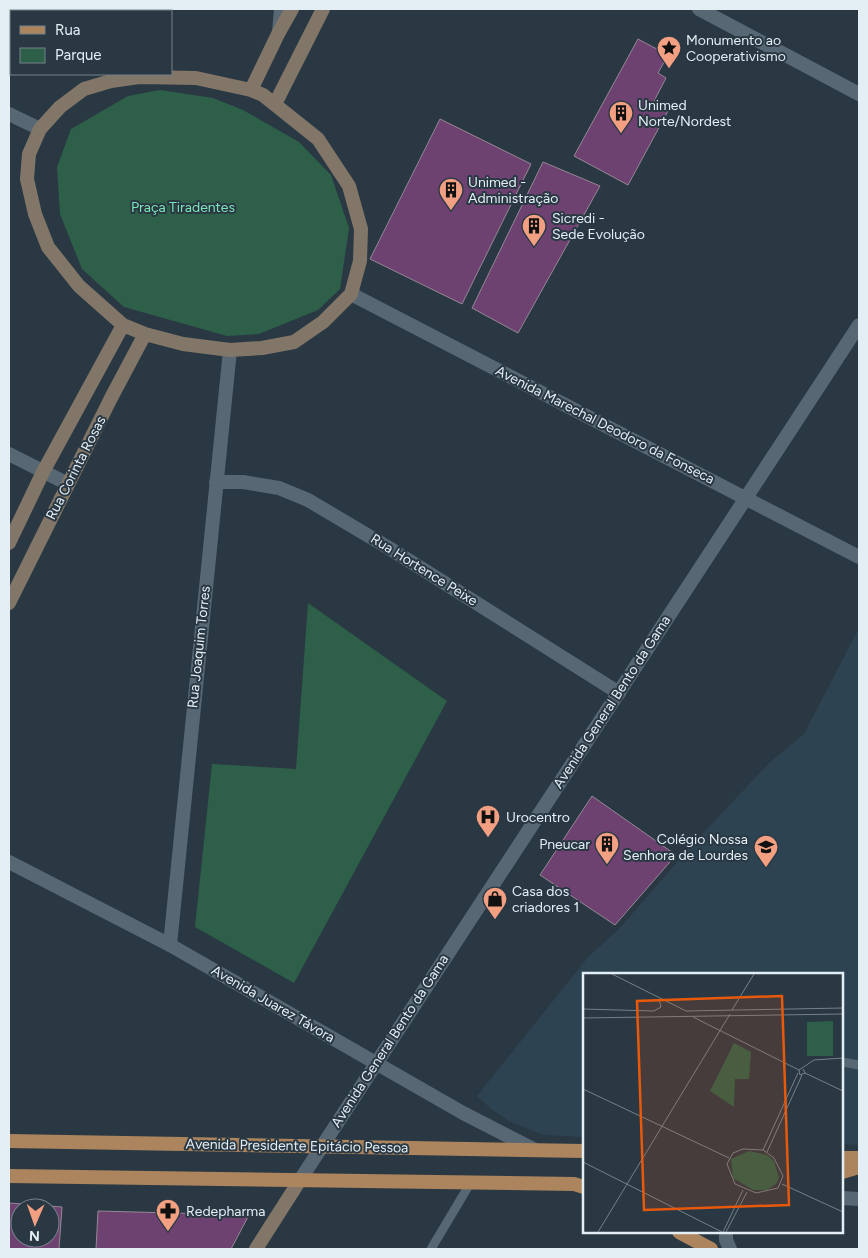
<svg xmlns="http://www.w3.org/2000/svg" width="868" height="1258" font-family="Figtree,sans-serif">
<style>
.built{fill:#2d4352}
.green{fill:#2d5f49}
.building{fill:#6d4270;stroke:#968796;fill-rule:evenodd}
.lines{fill:none;stroke-linecap:round;stroke-linejoin:round}
.service{stroke:#576874;stroke-width:9}
.minor{stroke:#576874;stroke-width:14}
.tertiary{stroke:#576874;stroke-width:14}
.secondary{stroke:#827668;stroke-width:14}
.primary{stroke:#ac845d;stroke-width:14}
.labels{text-anchor:middle;dominant-baseline:central;stroke-width:4;stroke-linejoin:round;paint-order:stroke}
.poi-label{font-size:14px;fill:#e4eef5;stroke:#293843;text-anchor:start}
.park-label{font-size:14px;fill:#7ce5b6;stroke:#293843}
.street-label{font-size:14px;fill:#e4eef5;stroke:#293843}
.inset-road{fill:none;stroke:#74818a;stroke-width:1}
.view{fill:#e8590c;fill-opacity:0.15;stroke:#e8590c;stroke-width:2.5}
.inset-edge{fill:none;stroke:#e4eef5;stroke-width:2.5}
</style>
<rect width="100%" height="100%" fill="#293843"/>
<path class="built" d="M859,628V1145L842,1144V974H584V1137L543,1135L509,1121L491,1109L477,1096L589,956L619,929L692,845L769,763L804,734Z"/>
<path class="green" d="M160,90L213,98L243,110L299,142L331,175L349,228L340,289L318,310L259,334L227,336L124,307L82,269L60,214L57,167L71,129L128,96Z
M308,603L447,701L294,983L195,927L212,764L296,769Z"/>
<path class="building" d="M75,9H143L142,11H74Z
M638,39L668,55L658,73L666,78L653,103L668,111L628,185L574,156Z
M440,119L531,164L462,304L370,259Z
M543,162L600,186L518,333L472,308Z
M592,796L676,855L615,925L540,875Z
M9,1203L62,1207L59,1249H9ZM20,1208H50V1238H20Z
M98,1211L249,1215L231,1249H96Z"/>
<g class="lines">
<path class="service" d="M842,1062L859,1065
M431,1249L471,1182"/>
<path class="minor" d="M279,32L281,9
M9,454L68,484
M216,482H243L279,488L308,500L389,548L619,693
M170,945L230,350"/>
<path class="tertiary" d="M699,9L859,94
M9,114L40,129
M351,294L859,557
M9,862L170,945L463,1113L535,1150
M300,1180L859,325
M842,1198L859,1199
M726,1232V1240L730,1249"/>
<path class="secondary" d="M139,77L196,78L251,90L263,95L318,139L349,186L361,229L360,261L351,294L323,322L294,342L262,348L230,350L183,344L145,334L123,325L79,286L48,247L35,214L27,179L29,154L40,129L60,107L84,89L111,81Z
M251,90L279,32L292,9
M275,104L323,9
M9,543L43,472L123,325
M9,603L111,398L145,334
M256,1249L300,1180"/>
<path class="primary" d="M9,1141L584,1151
M842,1158H859
M842,1172L859,1167
M9,1176L574,1184L584,1187
M679,1232L711,1249"/>
</g>
<defs>
<symbol id="sight-pin" viewBox="-11 -11 22 30"><path d="M0 17L-7.5 6A9.5 9.5 0 1 1 7.5 6Z" fill="#f3a082" stroke="#293843"/><path d="M0-6L1.8-2.2L6-1.7L2.9 1.2L3.7 5.4L0 3.3L-3.7 5.4L-2.9 1.2L-6-1.7L-1.8-2.2Z" fill="#111"/></symbol>
<symbol id="building-pin" viewBox="-11 -11 22 30"><path d="M0 17L-7.5 6A9.5 9.5 0 1 1 7.5 6Z" fill="#f3a082" stroke="#293843"/><path d="M-4-6H4V6H1V3H-1V6H-4ZM-2.5-4.3h1.7v1.8h-1.7ZM.8-4.3h1.7v1.8H.8ZM-2.5-1h1.7V.8h-1.7ZM.8-1h1.7V.8H.8Z" fill="#111"/></symbol>
<symbol id="hospital-pin" viewBox="-11 -11 22 30"><path d="M0 17L-7.5 6A9.5 9.5 0 1 1 7.5 6Z" fill="#f3a082" stroke="#293843"/><path d="M-5-5h3v3.5h4V-5h3V5h-3V1.5h-4V5h-3Z" fill="#111"/></symbol>
<symbol id="school-pin" viewBox="-11 -11 22 30"><path d="M0 17L-7.5 6A9.5 9.5 0 1 1 7.5 6Z" fill="#f3a082" stroke="#293843"/><path d="M0-5L7-2L0 1L-7-2ZM-4 1L0 2.5L4 1V4Q0 6-4 4Z" fill="#111"/></symbol>
<symbol id="shop-pin" viewBox="-11 -11 22 30"><path d="M0 17L-7.5 6A9.5 9.5 0 1 1 7.5 6Z" fill="#f3a082" stroke="#293843"/><path d="M-5-2.5h2.3a2.7 3.5 0 0 1 5.4 0H5L5.5 6h-11ZM-1.5-2.5h3a1.5 2.3 0 0 0-3 0Z" fill="#111"/></symbol>
<symbol id="pharmacy-pin" viewBox="-11 -11 22 30"><path d="M0 17L-7.5 6A9.5 9.5 0 1 1 7.5 6Z" fill="#f3a082" stroke="#293843"/><path d="M-2-6h4v4h4v4h-4v4h-4v-4h-4v-4h4Z" fill="#111"/></symbol>
</defs>
<g fill-rule="evenodd">
<use href="#sight-pin" x="655" y="34" width="28" height="38"/>
<use href="#building-pin" x="607" y="99" width="28" height="38"/>
<use href="#building-pin" x="437" y="176" width="28" height="38"/>
<use href="#building-pin" x="520" y="212" width="28" height="38"/>
<use href="#hospital-pin" x="474" y="803" width="28" height="38"/>
<use href="#building-pin" x="593" y="830" width="28" height="38"/>
<use href="#school-pin" x="752" y="833" width="28" height="38"/>
<use href="#shop-pin" x="481" y="885" width="28" height="38"/>
<use href="#pharmacy-pin" x="154" y="1197" width="28" height="38"/>
</g>
<g class="labels">
<g class="poi-label">
<text x="686" y="40">Monumento ao<tspan x="686" dy="16">Cooperativismo</tspan></text>
<text x="638" y="105">Unimed<tspan x="638" dy="16">Norte/Nordest</tspan></text>
<text x="468" y="182">Unimed -<tspan x="468" dy="16">Administração</tspan></text>
<text x="552" y="218">Sicredi -<tspan x="552" dy="16">Sede Evolução</tspan></text>
<text x="506" y="817">Urocentro</text>
<text x="748" y="839" text-anchor="end">Colégio Nossa<tspan x="748" dy="16">Senhora de Lourdes</tspan></text>
<text x="590" y="844" text-anchor="end">Pneucar</text>
<text x="512" y="891">Casa dos<tspan x="512" dy="16">criadores 1</tspan></text>
<text x="186" y="1211">Redepharma</text>
</g>
<g class="park-label">
<text x="183" y="207">Praça Tiradentes</text>
</g>
<g class="street-label">
<text transform="translate(605 425) rotate(27)">Avenida Marechal Deodoro da Fonseca</text>
<text transform="translate(76 468) rotate(-63)">Rua Corinta Rosas</text>
<text transform="translate(424 570) rotate(32)">Rua Hortence Peixe</text>
<text transform="translate(199 647) rotate(-84)">Rua Joaquim Torres</text>
<text transform="translate(612 702) rotate(-57)">Avenida General Bento da Gama</text>
<text transform="translate(273 1004) rotate(30)">Avenida Juarez Távora</text>
<text transform="translate(390 1041) rotate(-57)">Avenida General Bento da Gama</text>
<text transform="translate(297 1146) rotate(1)">Avenida Presidente Epitácio Pessoa</text>
</g>
</g>
<g transform="translate(583 973)">
<rect width="260" height="260" fill="#293843"/>
<path d="M250,48V83H224V49ZM151,70L168,79L166,106H152L151,134L127,118ZM166,178L184,182L191,188L196,205L193,211L184,217H170L150,205L148,186Z" fill="#2d5f49"/>
<path class="inset-road" d="M29,1L103,38L260,35M0,36L71,38L78,34L76,26M149,37L171,1M110,44L216,97M0,45L260,41M220,96L222,100L217,102L216,97L231,87L260,85M222,100L260,118M0,116L146,185M160,176L180,177L191,185L200,203L195,215L173,220L152,211L144,191L150,180ZM180,177L215,100M184,179L219,102M0,189L139,259M199,211L260,239M15,259L147,41M140,259L160,217M143,259L164,219"/>
<path class="view" d="M199,23L206,232L61,237L54,28Z"/>
<rect width="260" height="260" class="inset-edge"/>
</g>
<rect width="868" height="1258" fill="none" stroke="#e4eef5" stroke-width="20"/>
<rect x="10" y="10" width="162" height="65" fill="#293843" stroke="#74818a"/>
<rect x="20" y="26" width="25" height="8" fill="#ac845d" stroke="#74818a"/>
<text x="55" y="35" font-size="15" fill="#e4eef5">Rua</text>
<rect x="20" y="48" width="25" height="15" fill="#2d5f49" stroke="#74818a"/>
<text x="55" y="60" font-size="15" fill="#e4eef5">Parque</text>
<g transform="translate(35 1223) rotate(182)"><circle r="24" fill="#293843" stroke="#74818a"/>
<path d="M0-4L9 19L0 12L-9 19Z" fill="#f3a082"/>
<text y="-8" font-size="14" font-weight="bold" text-anchor="middle" fill="#e4eef5">N</text>
</g>
</svg>
